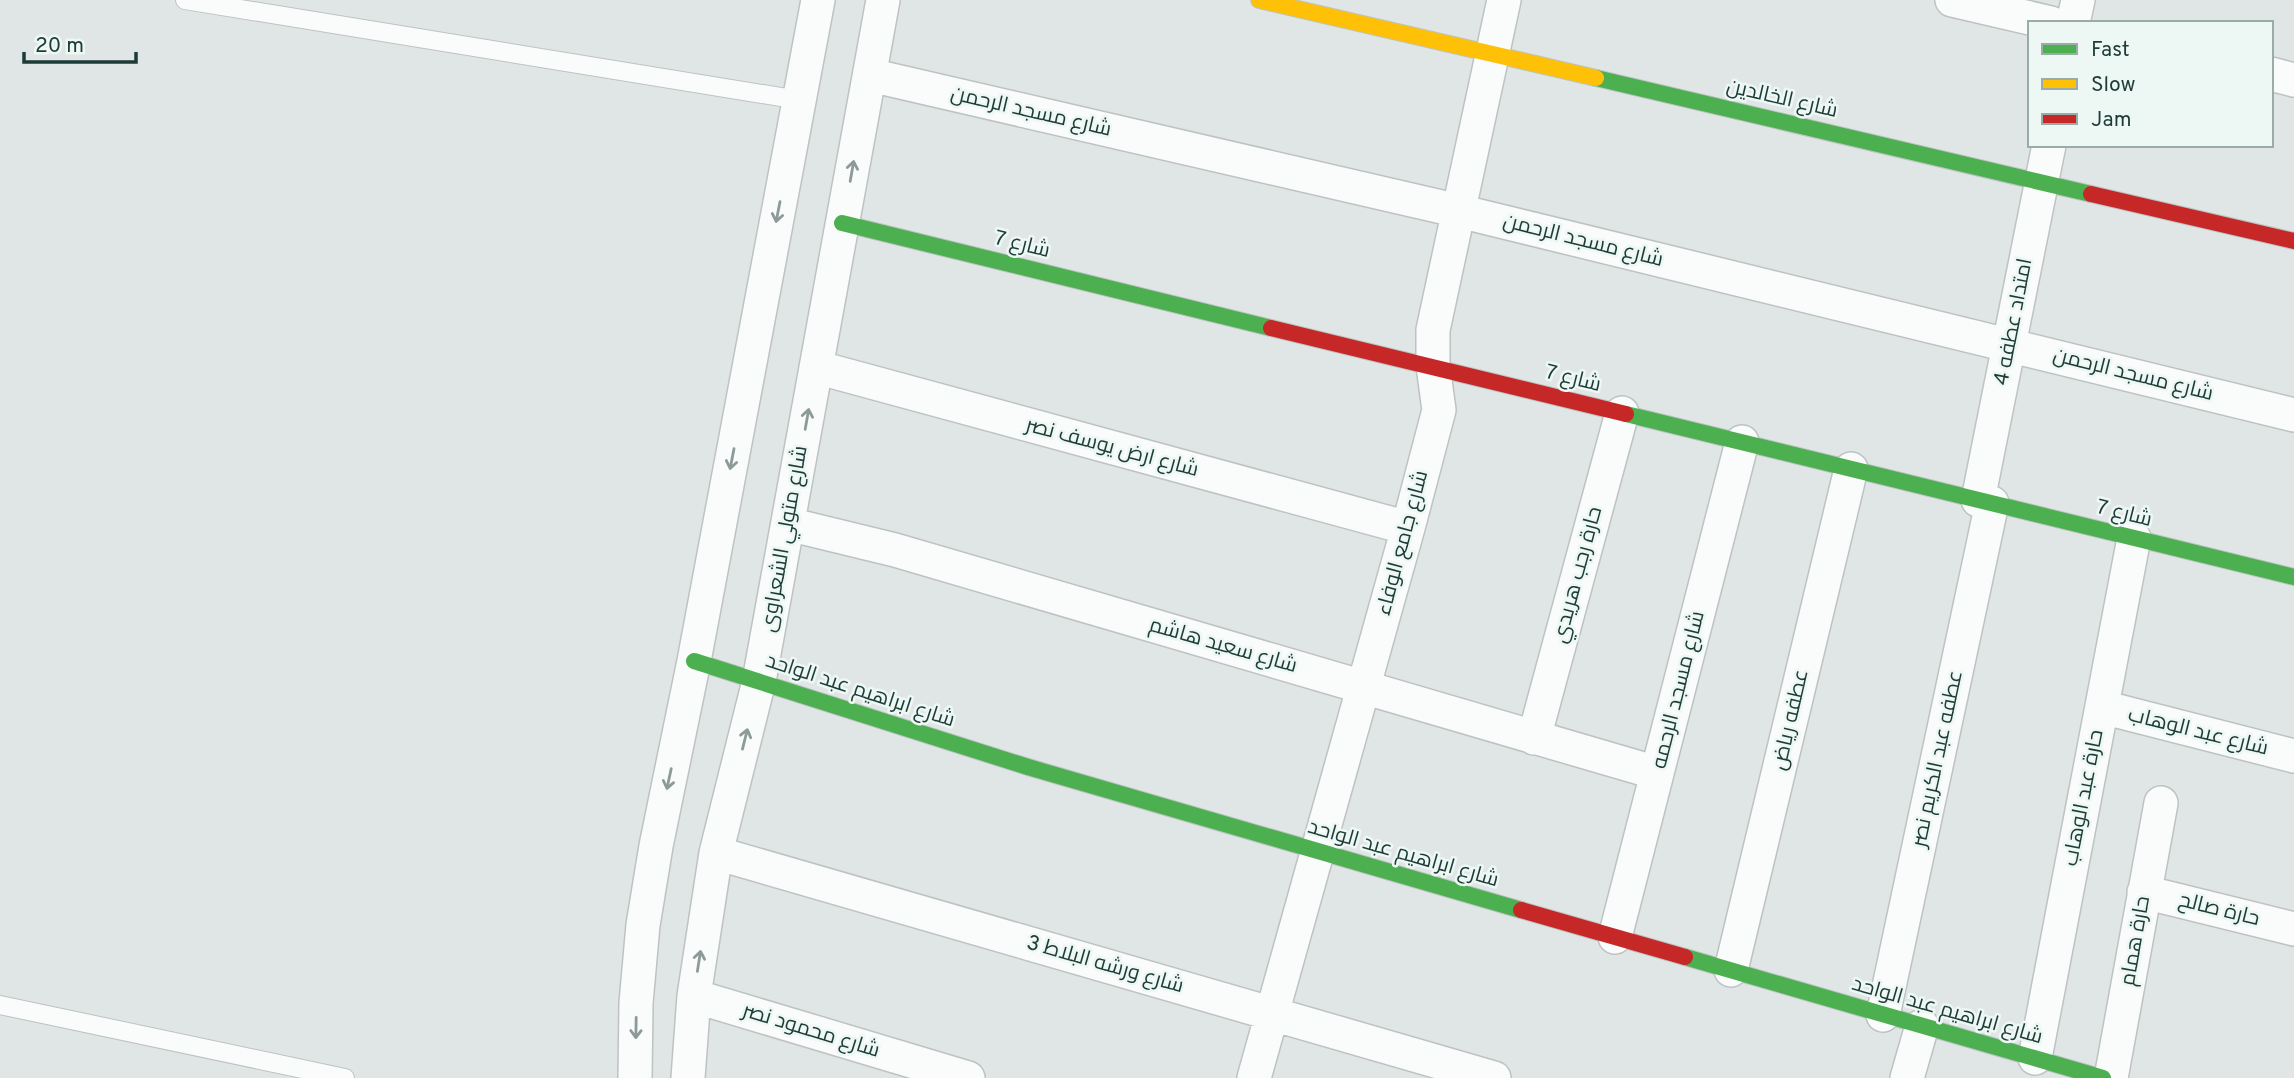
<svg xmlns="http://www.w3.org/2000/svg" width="2294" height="1078" font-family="Overpass,Cairo,sans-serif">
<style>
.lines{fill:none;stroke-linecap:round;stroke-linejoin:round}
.lane-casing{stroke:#bdc3c2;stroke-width:20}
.street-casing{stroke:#bdc3c2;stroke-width:36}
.fast-casing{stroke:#bcc4c3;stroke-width:18}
.slow-casing{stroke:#bcc4c3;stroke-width:18}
.jam-casing{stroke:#bcc4c3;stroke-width:18}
.lane{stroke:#fafbfb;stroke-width:18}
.street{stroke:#fafbfb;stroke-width:33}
.fast{stroke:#4caf50;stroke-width:16}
.slow{stroke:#ffc107;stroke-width:16}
.jam{stroke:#c62828;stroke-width:16}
.oneway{stroke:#8c9b99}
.labels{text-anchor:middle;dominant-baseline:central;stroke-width:5;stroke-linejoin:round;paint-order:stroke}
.street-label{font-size:21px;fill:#1d3b37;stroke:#edf7f3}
</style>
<rect width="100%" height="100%" fill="#e0e6e5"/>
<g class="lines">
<defs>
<path id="lane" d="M185,0L799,100
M0,1005L345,1078"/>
<path id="street" d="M1952,0L2051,23
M2073,23L2078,0
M2271,74L2294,80
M870,75L1459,211L2294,415
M816,367L1408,528
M1978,500L2049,145
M788,524L895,550L1657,773
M2102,707L2294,756
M1534,738L1622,413
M716,853L1494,1078
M2144,892L2294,929
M1615,937L1742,442
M1731,970L1851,469
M694,996L968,1078
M1883,1015L1992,503
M2035,1058L2134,538
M635,1078L636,1003L643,925L656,846L694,661L818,0
M688,1078L694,996L716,853L759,681L883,0
M1254,1078L1408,528L1439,410L1433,366V330L1504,0
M1907,1078L1922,1026
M2111,1078L2161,803"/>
<path id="fast" d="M1596,78L2091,194
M842,223L1271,328
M1626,414L2294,577
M694,661L1028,767L1521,910
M1685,957L2103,1078"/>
<path id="slow" d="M1259,0L1596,78"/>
<path id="jam" d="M2091,194L2294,241
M1271,328L1626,414
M1521,910L1685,957"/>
</defs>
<use href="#lane" class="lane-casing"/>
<use href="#street" class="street-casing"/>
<use href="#fast" class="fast-casing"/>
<use href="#slow" class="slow-casing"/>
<use href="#jam" class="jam-casing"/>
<use href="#lane" class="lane"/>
<use href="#street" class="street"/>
<use href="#fast" class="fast"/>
<use href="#slow" class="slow"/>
<use href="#jam" class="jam"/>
</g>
<defs><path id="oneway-shaft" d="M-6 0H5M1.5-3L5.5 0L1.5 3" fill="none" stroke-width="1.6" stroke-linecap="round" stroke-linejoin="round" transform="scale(1.75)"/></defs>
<g class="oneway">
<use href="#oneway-shaft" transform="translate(852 171) rotate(-80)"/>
<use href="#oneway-shaft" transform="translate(778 212) rotate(101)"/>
<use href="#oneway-shaft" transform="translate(807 419) rotate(-80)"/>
<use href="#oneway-shaft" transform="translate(732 459) rotate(101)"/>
<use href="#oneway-shaft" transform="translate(745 739) rotate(-76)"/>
<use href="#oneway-shaft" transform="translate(669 779) rotate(102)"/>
<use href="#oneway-shaft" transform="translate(699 961) rotate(-81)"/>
<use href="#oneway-shaft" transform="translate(636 1028) rotate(91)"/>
</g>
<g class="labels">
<g class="street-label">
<text transform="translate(1782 99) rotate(13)">شارع الخالدين</text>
<text transform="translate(1031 112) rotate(13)">شارع مسجد الرحمن</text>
<text transform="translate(1583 241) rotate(14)">شارع مسجد الرحمن</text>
<text transform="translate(1022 245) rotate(14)">شارع 7</text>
<text transform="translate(2014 322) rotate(-79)">امتداد عطفه 4</text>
<text transform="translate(2133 375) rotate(14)">شارع مسجد الرحمن</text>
<text transform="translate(1573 379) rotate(14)">شارع 7</text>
<text transform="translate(1112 448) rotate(15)">شارع ارض يوسف نصر</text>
<text transform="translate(2124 514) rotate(14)">شارع 7</text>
<text transform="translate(785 539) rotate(-80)">شارع متولي الشعراوى</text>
<text transform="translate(1403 543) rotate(-75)">شارع جامع الوفاء</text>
<text transform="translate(1578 575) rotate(-75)">حارة رجب هريدي</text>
<text transform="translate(1223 646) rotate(16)">شارع سعيد هاشم</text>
<text transform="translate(1679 690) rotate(-76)">شارع مسجد الرحمه</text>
<text transform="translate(860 691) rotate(18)">شارع ابراهيم عبد الواحد</text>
<text transform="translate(1791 720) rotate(-77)">عطفه رياض</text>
<text transform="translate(2198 732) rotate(14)">شارع عبد الوهاب</text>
<text transform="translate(1938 759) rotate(-78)">عطفه عبد الكريم نصر</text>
<text transform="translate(2084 798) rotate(-79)">حارة عبد الوهاب</text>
<text transform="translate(1403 854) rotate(16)">شارع ابراهيم عبد الواحد</text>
<text transform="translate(2219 910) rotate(14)">حارة صالح</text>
<text transform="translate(2136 941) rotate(-80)">حارة همام</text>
<text transform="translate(1105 965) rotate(16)">شارع ورشه البلاط 3</text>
<text transform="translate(1947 1011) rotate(16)">شارع ابراهيم عبد الواحد</text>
<text transform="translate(811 1031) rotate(17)">شارع محمود نصر</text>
</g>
</g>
<rect x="2028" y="21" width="245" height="126" fill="#edf7f3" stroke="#9aaca8" stroke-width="2"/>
<rect x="2042" y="44" width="35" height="10" fill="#4caf50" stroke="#9aaca8" stroke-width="2"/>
<text x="2091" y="56" font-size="21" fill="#1d3b37">Fast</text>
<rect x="2042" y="79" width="35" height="10" fill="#ffc107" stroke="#9aaca8" stroke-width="2"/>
<text x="2091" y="91" font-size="21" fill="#1d3b37">Slow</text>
<rect x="2042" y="114" width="35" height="10" fill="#c62828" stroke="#9aaca8" stroke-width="2"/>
<text x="2091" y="126" font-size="21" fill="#1d3b37">Jam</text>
<path d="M24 52v10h112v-10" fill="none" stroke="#1d3b37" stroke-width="3.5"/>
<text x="35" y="52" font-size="21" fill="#1d3b37" stroke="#edf7f3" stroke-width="5" paint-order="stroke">20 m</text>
</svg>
